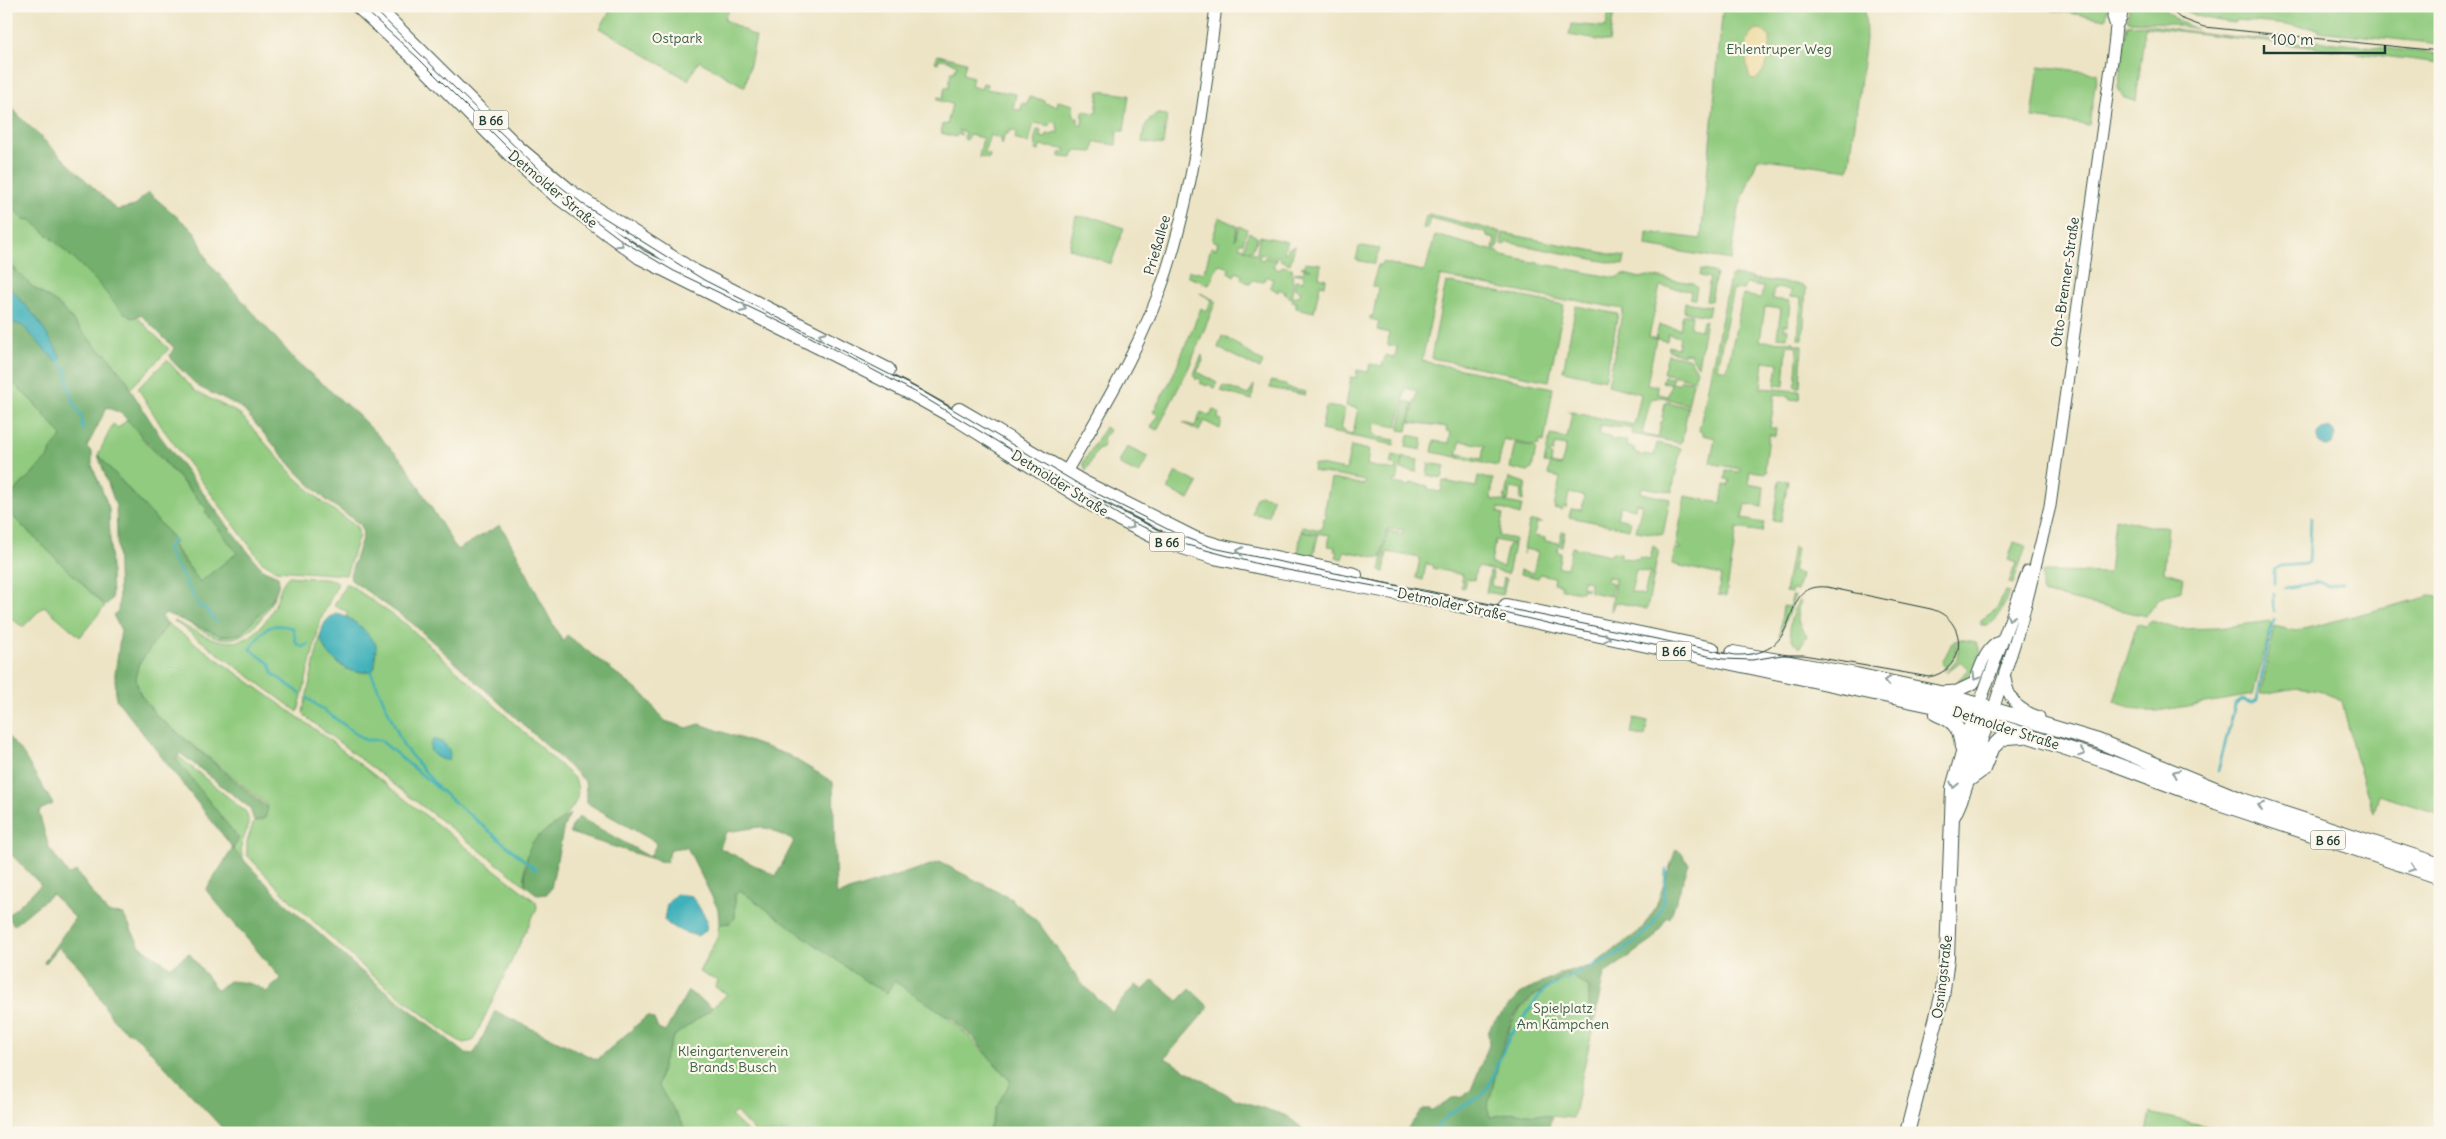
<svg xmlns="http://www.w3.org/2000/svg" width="2446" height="1139" font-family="Delius,sans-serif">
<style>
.green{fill:#91cb7f;stroke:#58845a;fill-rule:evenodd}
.forest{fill:#74af6e;stroke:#4a7651;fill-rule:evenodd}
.sand{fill:#eeda9e;stroke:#868c69}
.water{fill:#41b1ba;stroke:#307777}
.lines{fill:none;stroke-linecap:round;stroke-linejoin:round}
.stream{stroke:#41b1ba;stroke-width:2.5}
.minor-casing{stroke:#3e564a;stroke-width:13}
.major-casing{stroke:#3e564a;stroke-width:16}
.minor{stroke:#fff;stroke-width:11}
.major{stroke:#fff;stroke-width:14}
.tram{stroke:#1f3d34;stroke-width:1}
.oneway{stroke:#8f9e9a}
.labels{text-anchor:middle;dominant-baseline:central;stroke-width:4.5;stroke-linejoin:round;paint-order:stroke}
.shield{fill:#fbf7ec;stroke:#61756b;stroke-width:1}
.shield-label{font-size:12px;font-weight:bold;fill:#1f3d34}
.park-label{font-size:14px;fill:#3c6047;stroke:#fbf7ec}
.street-label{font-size:14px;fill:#1f3d34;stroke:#fbf7ec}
</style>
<rect width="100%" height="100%" fill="#fbf7ec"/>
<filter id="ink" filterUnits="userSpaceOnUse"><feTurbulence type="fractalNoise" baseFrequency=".02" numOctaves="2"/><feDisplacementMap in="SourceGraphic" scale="10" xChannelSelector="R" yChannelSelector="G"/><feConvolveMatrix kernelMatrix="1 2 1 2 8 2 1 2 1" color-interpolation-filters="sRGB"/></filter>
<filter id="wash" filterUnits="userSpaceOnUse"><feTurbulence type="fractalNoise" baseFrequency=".0096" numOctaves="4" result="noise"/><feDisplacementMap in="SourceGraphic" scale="20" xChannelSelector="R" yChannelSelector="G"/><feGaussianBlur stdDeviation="1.12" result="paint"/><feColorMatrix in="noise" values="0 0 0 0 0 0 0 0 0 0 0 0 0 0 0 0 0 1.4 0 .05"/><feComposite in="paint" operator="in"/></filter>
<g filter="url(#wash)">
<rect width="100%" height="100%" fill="#ede4c5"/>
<path class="green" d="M613,6H731L724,19L756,37L745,87L699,61L688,80L600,28Z
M1723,6H1865L1866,39L1849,170L1758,158L1739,207L1731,260L1646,246L1647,232L1701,239Z
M2052,6H2108L2106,19L2051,10Z
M2129,6H2161L2178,21L2197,29L2166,23L2128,21Z
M2178,6H2440V44L2318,31L2317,28L2236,20L2235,23C2215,20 2195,19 2178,6Z
M1609,11L1614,12L1609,42L1569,35L1571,24L1606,27Z
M2127,25C2147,22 2169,29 2189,31C2231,37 2274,41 2316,45L2317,41L2440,54V63L2145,27L2136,101L2124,98L2118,88Z
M938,55L966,62L963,74L973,77L971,86L981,89L983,83L987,84L986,89L1016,94L1013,109L1021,110L1022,103L1027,104L1029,97L1044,100V103L1057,106L1058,101L1073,105L1074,117H1078V125H1082L1083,111L1096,113L1099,91L1129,95L1124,131H1117L1116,145L1095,142L1093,152L1074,151L1072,158L1060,157V153L1065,152L1066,149L1040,146L1039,151L1035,150L1036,143L1034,142L1037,130H1041L1040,137L1046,138L1047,134L1053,135L1054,132L1058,133L1057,123L1051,122L1050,126L1034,123L1029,144L1015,139L1016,132L1010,130L1008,134L1005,133L1002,145L1001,139L990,135L984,153L990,155L989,159L979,157L983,138L969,135L967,140L964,139L965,132L958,130L962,135L957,134L956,137L941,133L943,124L947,125L952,104L937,100L938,97L943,98L945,87L949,88L951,72H954L957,65L948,60L939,59L938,63L935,62Z
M2039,66L2097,73L2089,125L2032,118Z
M1158,114L1167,115L1163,145L1142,142C1144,128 1145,120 1158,114Z
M6,202L23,219L31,220C54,240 76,260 97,282C109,294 117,310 132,318L136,316L169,349L130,389L128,382L107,355L98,349L58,304L34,288L6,260Z
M1429,214L1501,232L1497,249H1493L1495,239L1487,236V233L1430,218L1427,229L1423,228L1426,216Z
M1076,216L1099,219L1124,228L1111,264L1069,248Z
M1219,217L1237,226L1235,240L1239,226L1247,229L1243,243L1241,242L1239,246L1244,248L1249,232L1258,238L1252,250L1244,249L1260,255L1259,259L1263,260L1265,257L1276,261L1273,266L1279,270L1282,266L1292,268L1293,287L1291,298L1284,294L1285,292L1279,289L1278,292L1270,287L1273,279L1266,277L1263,282L1253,280L1250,284L1241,279L1242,275L1236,272L1234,276L1228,272L1229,268L1219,264L1209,285L1187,276L1189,271L1204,273L1211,247L1216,249L1218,242L1212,241Z
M1503,233L1625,257L1623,265L1506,242L1505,245L1501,244Z
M1435,235L1498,252L1502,256L1615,278L1624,274L1640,278L1648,276L1693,283L1697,287L1695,299L1690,298L1691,291L1660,286L1649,337L1656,339L1659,325L1680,329L1683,315H1692L1690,328L1701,330L1703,321H1706L1698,366L1691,357V354L1684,353V355L1668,350L1669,346L1678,348L1680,337L1668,334L1667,341L1656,339L1647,384L1657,386L1658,394L1668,396L1671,384L1662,382L1664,377L1673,378L1672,383L1677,384L1682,380L1693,382L1688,405L1662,397L1651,399L1642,434L1658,438L1661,422L1664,420L1662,417L1665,403L1667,402L1688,407L1682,441L1680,443L1632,434L1633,429L1601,425L1599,435L1610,437V440L1627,441L1626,446L1634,448L1635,452L1643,456L1644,454L1654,456L1657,443L1681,448L1672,492L1642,487L1641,493L1670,499L1663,535L1636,531L1642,504L1636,503L1635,509L1620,506L1617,518L1631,521L1629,529L1569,517L1571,509L1582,510L1584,496L1569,493L1566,508L1563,507L1562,510L1554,508L1560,478L1548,475L1550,464L1544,463L1550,435L1567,438L1572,414L1567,411L1634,425L1641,394L1608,385L1623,309L1574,300L1566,301L1440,276L1422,361L1553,388L1544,442L1540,441L1539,445L1534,446L1504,439L1498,466L1458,458L1459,454L1482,459L1484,445L1460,441L1457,457L1432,452L1434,441L1449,443L1451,432L1446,431L1447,427L1410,422L1417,391L1406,388L1397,427L1375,423L1373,431L1377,437L1395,440L1394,445L1346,435L1347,433L1353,434L1358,408L1346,406L1351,377L1356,378L1357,370L1368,372L1370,364L1382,366L1386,355L1395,358L1397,346L1388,345L1389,333L1377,330L1379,321L1370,319V316H1373L1378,288L1372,286L1378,265H1381L1382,262L1422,271L1426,268ZM1555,444L1566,446L1561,466L1551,464L1552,456L1549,454L1553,452Z
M1260,236L1288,242L1284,252L1286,253L1289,248L1295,246L1290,264L1280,260L1281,257L1277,256L1276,259L1257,252Z
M1362,246L1380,249L1374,264L1356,260L1359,247Z
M1305,262L1321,264L1319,277L1326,279L1325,286L1320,285L1314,312L1296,308V302L1292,301L1293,297L1300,295L1301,291L1295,289V280L1303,281L1304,275L1294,273L1304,272V268L1311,269L1301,267L1305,266Z
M1701,270L1713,272L1716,274L1711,301L1706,300L1710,278L1700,276Z
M1734,275L1754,278L1753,285L1745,284L1744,290L1733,289L1717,368L1727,370L1743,295L1761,298L1763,287L1755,286L1756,279L1802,285L1806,288L1803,339H1798L1801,298L1790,297L1791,290L1774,288L1772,299L1790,301L1788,325H1783V329H1788L1787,338L1777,337L1781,309L1765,307L1760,341L1794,342V344L1802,345L1800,387H1795L1798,346L1787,345L1784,386L1775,385L1778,363L1764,361L1761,388L1800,391L1799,400L1789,399V396L1775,394L1770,428L1776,429L1775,436L1769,435L1765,469L1767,470L1766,473L1750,471L1748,484L1764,487L1762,507L1745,504L1742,519L1764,523L1762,532L1737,528L1726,596L1718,595L1721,575L1672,564L1675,548L1680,549V547L1676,545L1685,496L1721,503L1724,485L1728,486L1730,480L1725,479L1726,470L1739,472L1740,469L1710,463L1715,438L1703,435V432L1699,431L1730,278Z
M1446,282L1564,305L1549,381L1431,358Z
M1200,293L1216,301L1189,367L1157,430L1151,427L1159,415L1153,412L1171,380L1201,308L1207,311L1212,300Z
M1685,302L1710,306L1708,316L1685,312L1684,310Z
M1576,306L1618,314L1605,380L1563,371Z
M1222,336C1236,342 1249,354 1263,362L1260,369L1218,348Z
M1668,354L1688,358L1697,370L1694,380L1663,373Z
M1202,355L1203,361L1197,372L1217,383L1214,388L1208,384L1207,386L1200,383L1201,380L1198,378L1196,380L1194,374Z
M167,360L195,391L240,414L294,476L321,501L357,527L359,535L346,575L276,570L261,561L163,429L139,390V387Z
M6,376L34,403L63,437L51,449L50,455L6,500Z
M1271,381L1285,384L1287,388L1306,392L1305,395L1270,388Z
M1254,385L1252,400L1221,391L1224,386L1248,395Z
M1405,401L1413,403L1407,431L1399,430Z
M1326,406L1345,409L1341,430L1345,431V435L1321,430Z
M1213,410L1219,412L1218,419L1222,420L1220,429L1204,421L1199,431L1183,423L1195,426L1198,420L1201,421L1198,418L1201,412L1210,416Z
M127,420L145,431L140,436L207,509L205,511L238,553L200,582L172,544L175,542L174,539L98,455L113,424L118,428Z
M1105,427L1109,430L1102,440L1104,442L1101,449L1098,448L1086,471L1083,463Z
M1408,435L1423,438L1421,450L1406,447Z
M1515,443L1536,448L1532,469L1528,472L1510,468Z
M1351,446L1369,450L1367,465L1395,471L1396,466L1391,465L1393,455L1402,457L1397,481L1393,480V483L1410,486L1411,483L1428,486V490L1441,492L1443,481L1476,487L1478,476L1493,479L1491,499L1522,505L1520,515L1499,508L1498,512L1503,514L1499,536L1515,539L1514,544L1495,540L1491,564L1503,567L1508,545H1514L1508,574L1479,567L1476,569L1474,580L1466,578L1464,588L1461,587L1463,575L1432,568L1433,565L1426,564L1423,580L1416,578L1420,558L1387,552L1384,572L1380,571L1388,531L1403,534L1404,530L1387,529L1381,558L1344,551L1342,559L1336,557L1338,551H1334L1335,547L1328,546L1330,535L1301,531L1302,526L1321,530L1324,518L1327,516L1324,513L1331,479L1365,485V481L1313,471L1314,464L1346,470Z
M1127,447L1148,457L1139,474L1118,464Z
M1403,457L1418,460L1416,472L1401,469Z
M1429,463L1445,466L1442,478L1427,475Z
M1176,472L1198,483L1189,500L1168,489Z
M1509,478L1526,483L1523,501L1520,500L1522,490L1511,488L1508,501L1504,500Z
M1779,480L1788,481L1781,522L1773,521Z
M1260,495L1273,498L1269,516L1252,514L1255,499Z
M6,510L105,606L80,637L44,606L23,627L6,615Z
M2115,518L2153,527H2168L2164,572L2183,577L2181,590L2160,598L2146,616L2042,593V572L2109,573Z
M1532,521L1542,523H1537L1534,536L1545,538V541L1559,543L1562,531L1565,532L1562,546L1558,545L1557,551L1561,552L1558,567L1567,568L1572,547L1611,555L1612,552L1621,553V558L1638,559L1639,557L1650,559L1653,546L1659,550L1654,573L1636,570L1631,592L1644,595L1649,574L1654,575L1647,609L1615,602L1611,611L1615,578L1608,577L1607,581L1613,583L1610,596L1590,592V582L1583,580L1582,587L1588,588L1587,590L1582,589V592L1561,589L1562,585L1553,583L1554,577L1540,574L1538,578L1520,574L1521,570L1533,573L1538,552L1525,549L1523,554L1529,523Z
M1301,532L1318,535L1313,558L1298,553Z
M2014,542L2026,546L2013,584L2009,583L2016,563L2008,560Z
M1793,547L1797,548L1793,572L1801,574L1797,591L1792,590L1791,593L1785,592Z
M1490,572L1493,573L1491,586L1502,588L1504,578L1507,579L1502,595L1486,592Z
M289,576L335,580L338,583L321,619L298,712L174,621C216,641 245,661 274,607C279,597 280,583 289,576Z
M346,584L350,585L407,625L575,779C584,800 569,813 555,825C546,834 534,847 527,858C523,864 525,877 525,885L306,717L303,712L321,633C322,648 336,666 352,671C357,673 366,671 371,672L362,628L346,616L348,612L334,606Z
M2005,591L2009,592C2003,605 1999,627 1981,625V620L1997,609Z
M276,592C268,613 245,647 217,637C204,633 191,624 179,618L222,636L260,612Z
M1792,596H1795L1779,637L1783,606L1790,607Z
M2430,596L2440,597V814L2379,795L2374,813L2355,756L2342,701C2311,681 2295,689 2261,694L2274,626L2296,631Z
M1799,600L1801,602C1794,615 1798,625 1807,636L1799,648C1784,635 1790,616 1799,600Z
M2152,621L2177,629L2218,628L2270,621L2271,626L2253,695L2157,711H2143L2114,702L2137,624L2145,626Z
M168,624L323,735L536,902L537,908L473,1041L463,1043L451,1036L372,975L287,897L247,855V842L254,821H261L268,808L266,804L157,716L140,694L136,680L138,665Z
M1959,639L1976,642L1981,652L1972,674L1961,682L1958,680L1969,669L1961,661L1946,673L1957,660Z
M1957,640L1954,658L1944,671L1945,667L1942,663L1951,645Z
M1634,718L1648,721L1645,736L1631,734Z
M178,756L246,812C255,831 233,841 245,862L233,849L176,759Z
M740,891L924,999C958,1023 984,1051 1011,1082L996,1108L988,1133H756L736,1112L731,1116L749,1133H688L658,1086C661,1072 666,1044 676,1035C692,1019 712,1011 727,994L715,987L718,981L699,972L717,938L719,924L730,923L735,918V894Z
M1568,974L1589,987V1021L1594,1022L1573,1118L1514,1113L1490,1117L1487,1108L1498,1065L1510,1028L1520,1009L1543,989Z
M2150,1113L2236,1133H2146Z"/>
<path class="forest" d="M6,101L23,120L117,210L135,206L148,192L195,232L209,263L297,362L358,415L404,462L457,550L500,525C524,562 540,604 563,642L567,635L645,696L665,721L687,728L700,724L788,755L833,782L836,895L940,862L1010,898L1038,922L1083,985L1112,1012L1135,985L1143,990L1153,980L1178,1001L1190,989L1209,1007L1165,1058L1235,1099L1287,1116L1308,1133H988L996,1108L1011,1081L974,1039L952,1019L894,981L887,993L871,985L741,891L735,894V918L730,923L719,924L718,909L687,847L671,849L666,863L570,833L573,823L579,817L650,857L657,843L587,803L585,781L412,623L351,580L350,575L363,535L361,525L326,500L297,472L242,408L199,387L173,362L170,355L174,348L141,315L132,318C117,310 109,295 97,282C76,260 54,240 31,220L23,219L6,202ZM759,827L770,829L794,841L776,876L720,848L726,832Z
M6,260L34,288L58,304L98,349L107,355L128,382L130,389L160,436L234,534L257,563L264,570L278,576C284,595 252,621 240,634L222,636L165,613L162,617L168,624L138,665L136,680L140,694L157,716L268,808L265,818L254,821L250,808L180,753L176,759L239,839L233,849L284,902L361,971L465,1053L473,1054L477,1049L495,1011L597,1060L647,1016L654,1019L658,1029L665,1032L688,991L713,1008L674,1036L663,1063L658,1085L688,1133H227L139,1039C130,1032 119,1028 112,1018C104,1007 98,993 90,981C82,968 70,957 59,947L45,964L44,962L75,918L52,894L14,925L7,916L41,885L6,849V734L23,754L53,804L40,810L39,813L49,848L69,875L76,871L108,913L123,914L140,946L170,967L189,953L217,990L229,981C243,982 255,983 266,992L281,979L206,890L233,848L116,699L115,674L121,630L113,615L118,611L119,601L116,506L98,455L174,539L176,541L172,545L200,582L237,553L205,511L207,509L122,414L107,407L87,447L92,452V465L109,508L112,599L105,606L6,510V500L50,455L51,449L62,436L34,403L6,376V320L23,326L57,361L60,358L38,320L6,283Z
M570,814L564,826L551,888L547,894L538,895L525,885C527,832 532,843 570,814Z
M1676,849L1682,853L1689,864L1670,918L1667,917L1652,941L1604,974L1594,1022L1589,1021V987L1568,974C1552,984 1533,994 1520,1008C1502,1030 1496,1081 1487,1108L1490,1117L1514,1113L1552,1116L1547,1133H1404L1423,1109H1430L1431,1111L1452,1098L1462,1097L1471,1090L1489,1045L1488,1033L1492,1024L1520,994L1560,973L1592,966L1641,930L1656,907Z"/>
<path class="sand" d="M1761,29L1770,37C1771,53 1768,69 1755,80L1750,79C1746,64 1742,42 1754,30Z"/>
<path class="water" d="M6,283L38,320L60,355V360H54L23,326L6,320Z
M2317 437a9 9 0 1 1 18 0a9 9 0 1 1-18 0Z
M338,614C355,619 365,631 376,644L375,666L372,672C366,671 357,673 352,671C343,668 326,654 323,645C318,633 324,616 338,614Z
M433,740C444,740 453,750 449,760C438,761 424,751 433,740Z
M676,894L692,896L707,920L706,931L697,936L683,932L668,924L664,920L667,904Z"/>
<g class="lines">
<path class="stream" d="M57,358L67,372L68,384L77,411L81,415L83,430
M174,539L167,549L199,606L205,608L216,622
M2274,584V570L2281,566L2306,564L2309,562L2311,518
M2285,588L2319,582L2330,586L2342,583
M2274,611V593
M370,670L404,747L438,787
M300,693L273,674L270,664L250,649C263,632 267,620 293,628L296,643L302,647L309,644
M307,698L365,740H380L536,870
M2218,771L2235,705L2242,700L2252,703L2257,700L2273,619
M1589,968C1614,957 1643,941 1657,917C1665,904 1664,885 1666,870
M1432,1133L1450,1113L1483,1095L1494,1076L1496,1067L1510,1036L1543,991L1583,970"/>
</g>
</g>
<g filter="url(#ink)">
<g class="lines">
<defs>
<path id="minor" d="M2116,26L2121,18L2123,6
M1066,472C1103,408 1143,344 1166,273C1194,187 1205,96 1216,6
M2005,678C2008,700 2018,710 2039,717
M1940,692L1957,691L1974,683C1981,668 1984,648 2001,641
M1979,705L2028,571
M1993,710L2022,620L2050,506L2114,46L2116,26L2113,17L2114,6"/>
<path id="major" d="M358,6L416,59L511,155L556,195L640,257L907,391L959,420L1103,511L1164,541L1214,557L1275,570L1426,598L1936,706L2109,762L2216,802L2440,877
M375,6L518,148L573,194L693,271L888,370
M959,410L1084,483L1195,539L1218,546L1355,575
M1506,606L1712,649
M1733,653L1856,675L1935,692L2098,741L2242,800L2440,865
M1937,714C1955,721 1960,728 1962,747
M1968,780L1983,769L1991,749L2000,740L2007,737L2023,736
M1953,816C1970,784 1974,747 1991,715
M1907,1133L1942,997L1947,958L1953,788L1969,731L1977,711"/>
</defs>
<use href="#minor" class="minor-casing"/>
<use href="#major" class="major-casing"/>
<use href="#minor" class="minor"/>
<use href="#major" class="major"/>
<path class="tram" d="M361,6L417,57L536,176L624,242L674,271L799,331L915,392L1129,521L1187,545L1266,566L1449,600L1560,626L1723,659L1752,660L1782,655H1804L1929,677C1968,669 1968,619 1931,609L1827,587C1773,582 1811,657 1735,655L1213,548L1181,536L1082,486L922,391L704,280L587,207L539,170L371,6
M2166,6L2180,18L2204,27L2440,51"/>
</g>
<defs><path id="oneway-chevron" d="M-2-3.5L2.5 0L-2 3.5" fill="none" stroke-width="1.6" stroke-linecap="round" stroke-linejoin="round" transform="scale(1.25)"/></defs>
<g class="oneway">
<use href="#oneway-chevron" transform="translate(620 244) rotate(34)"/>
<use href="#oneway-chevron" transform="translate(744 309) rotate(25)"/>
<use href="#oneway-chevron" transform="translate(822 335) rotate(-154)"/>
<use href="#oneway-chevron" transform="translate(1131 526) rotate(27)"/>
<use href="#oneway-chevron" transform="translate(1240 551) rotate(-168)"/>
<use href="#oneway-chevron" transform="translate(2010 617) rotate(110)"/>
<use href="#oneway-chevron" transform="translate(1607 638) rotate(11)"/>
<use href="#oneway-chevron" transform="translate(1976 677) rotate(122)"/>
<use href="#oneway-chevron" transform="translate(1887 681) rotate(-168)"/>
<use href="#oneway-chevron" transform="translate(2082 753) rotate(19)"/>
<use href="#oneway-chevron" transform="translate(2176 773) rotate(-157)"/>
<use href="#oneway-chevron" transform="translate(1954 785) rotate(102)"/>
<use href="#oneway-chevron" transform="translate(2261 806) rotate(-161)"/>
<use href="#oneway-chevron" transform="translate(2412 868) rotate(18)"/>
</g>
</g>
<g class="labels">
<g class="shield">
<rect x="473.5" y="110.5" width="35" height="19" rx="4"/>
<rect x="1149.5" y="532.5" width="35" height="19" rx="4"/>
<rect x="1656.5" y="641.5" width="35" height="19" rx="4"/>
<rect x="2310.5" y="830.5" width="35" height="19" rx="4"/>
</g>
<g class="shield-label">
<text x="491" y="120">B 66</text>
<text x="1167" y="542">B 66</text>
<text x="1674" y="651">B 66</text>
<text x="2328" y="840">B 66</text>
</g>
<g class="park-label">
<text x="677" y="38">Ostpark</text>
<text x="1779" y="49">Ehlentruper Weg</text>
<text x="1563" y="1008">Spielplatz<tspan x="1563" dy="16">Am Kämpchen</tspan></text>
<text x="733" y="1051">Kleingartenverein<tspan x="733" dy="16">Brands Busch</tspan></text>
</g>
<g class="street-label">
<text transform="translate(553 189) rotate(40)">Detmolder Straße</text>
<text transform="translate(1157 245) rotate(-74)">Prießallee</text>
<text transform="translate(2065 282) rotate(-82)">Otto-Brenner-Straße</text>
<text transform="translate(1060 483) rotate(32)">Detmolder Straße</text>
<text transform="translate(1452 604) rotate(12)">Detmolder Straße</text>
<text transform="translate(2006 728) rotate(18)">Detmolder Straße</text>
<text transform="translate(1942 977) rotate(-83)">Osningstraße</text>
</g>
</g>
<rect width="2446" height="1139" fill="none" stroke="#fbf7ec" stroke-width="25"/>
<path d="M2264 45v8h121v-8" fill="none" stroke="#1f3d34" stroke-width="2.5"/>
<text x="2271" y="45" font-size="15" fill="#1f3d34" stroke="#fbf7ec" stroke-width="4" paint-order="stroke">100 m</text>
</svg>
